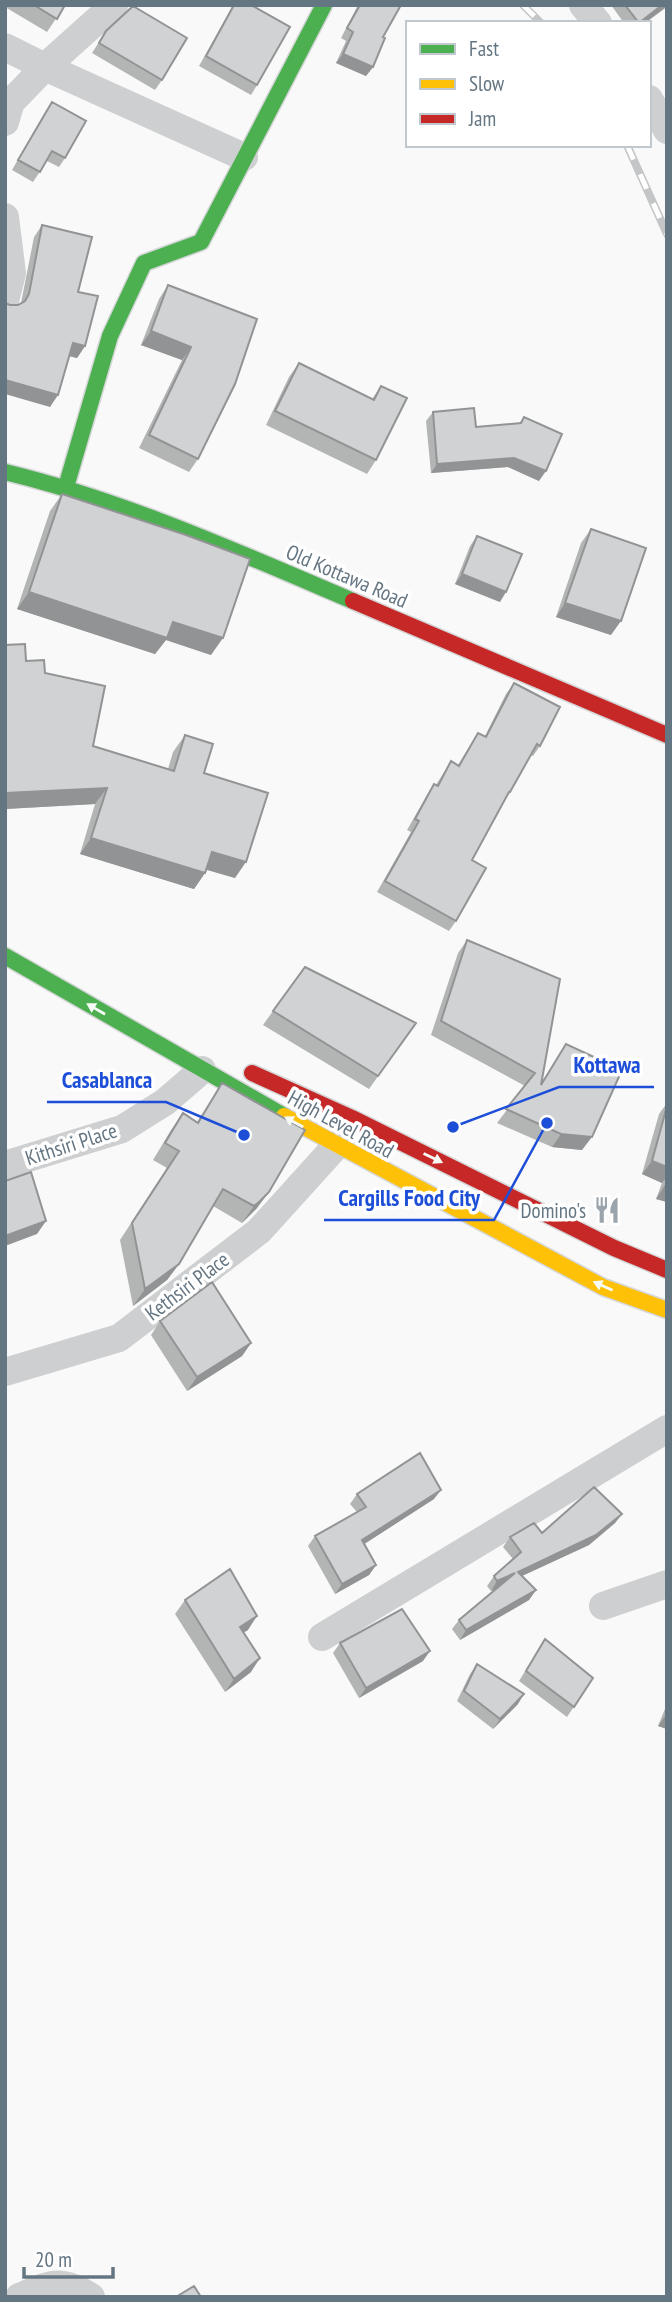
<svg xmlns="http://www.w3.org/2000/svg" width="672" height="2302" font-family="'PT Sans Narrow',sans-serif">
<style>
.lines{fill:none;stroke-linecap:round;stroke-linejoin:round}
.fast-casing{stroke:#d5d6d7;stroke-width:19}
.slow-casing{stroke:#d5d6d7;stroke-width:19}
.jam-casing{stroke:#d5d6d7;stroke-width:19}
.street{stroke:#cecfd0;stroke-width:28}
.fast{stroke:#4caf50;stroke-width:16}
.slow{stroke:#ffc107;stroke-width:16}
.jam{stroke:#c62828;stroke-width:16}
.rail-casing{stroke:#c3c5c6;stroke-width:8}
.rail{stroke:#fff;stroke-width:5;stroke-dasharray:16;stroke-linecap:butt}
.wall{fill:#b3b5b5}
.shaded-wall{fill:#929394}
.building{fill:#d0d2d3;stroke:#929394;stroke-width:2}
.oneway{fill:#f6fbf6}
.labels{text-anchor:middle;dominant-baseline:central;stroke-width:7;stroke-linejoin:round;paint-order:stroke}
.street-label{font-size:21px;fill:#657683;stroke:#fff}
.poi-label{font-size:21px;fill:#657683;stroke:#fff;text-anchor:end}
.leader{fill:none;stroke:#1d4ed8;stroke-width:2.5}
.callout-dot{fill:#1d4ed8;stroke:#fff;stroke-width:2.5}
.callout-label{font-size:23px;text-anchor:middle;font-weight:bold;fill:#1d4ed8;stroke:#fff;stroke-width:7;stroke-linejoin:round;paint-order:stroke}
</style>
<rect width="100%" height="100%" fill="#f9f9f9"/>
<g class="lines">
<defs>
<path id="fast" d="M5,472C125,501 240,553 353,601
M66,487L110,336L144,263L201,242L324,5
M5,956L284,1116"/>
<path id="slow" d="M284,1116L603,1287L667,1310"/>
<path id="jam" d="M353,601L667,735
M252,1073L352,1118L614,1248L667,1270"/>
</defs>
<use href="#fast" class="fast-casing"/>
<use href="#slow" class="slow-casing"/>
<use href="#jam" class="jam-casing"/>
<path class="street" d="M583,5L598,23
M5,47L45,67L114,5
M649,99L667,130
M5,122L11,102L45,67L244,157
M5,217L12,273L5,301
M5,1165L122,1129L165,1102L202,1070
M5,1372L119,1338L259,1231L336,1146
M603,1606L667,1584
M322,1637L667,1429
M19,2297C51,2284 60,2277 91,2297"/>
<use href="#fast" class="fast"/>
<use href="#slow" class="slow"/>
<use href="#jam" class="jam"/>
<defs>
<path id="rail" d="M523,5L541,23
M627,145L667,234"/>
</defs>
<use href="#rail" class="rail-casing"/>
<use href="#rail" class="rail"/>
</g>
<path class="wall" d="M5,5H65L47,32L5,7Z
M233,5H251L257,85L251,95L199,66Z
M358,5H401L383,37L373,67L366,76L336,63L346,41L341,38Z
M611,5H667V7L645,23H624Z
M106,31L162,80L155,90L92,53Z
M52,102L65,158L59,167L47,161L33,182L12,170L45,112Z
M42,225L78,292L85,346L77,358L69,356L50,407L10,305H18L21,303L34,237Z
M168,285L235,384L198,459L189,472L139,448L182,360L141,345L159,299Z
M299,363L372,399L381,386L376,460L367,474L266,425L289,377Z
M433,412L476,427L519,424L524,417L539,481L508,467L431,473L426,421Z
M62,494L211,655L166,640L155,654L17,609L50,511Z
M591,529L611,635L556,617L581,543Z
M477,536L500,602L455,584L470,546Z
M5,645L45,673L93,746L168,769L173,752L185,735L204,773L235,878L207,870L194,889L80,854L95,804L5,809Z
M514,683L540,746L533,756L531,755L510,792L503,803L472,860L456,921L449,931L377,892L411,832L407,830L427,795L434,784L436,785L451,761L458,765L478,733L485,736L506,694Z
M467,940L542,1082L566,1044L582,1150L552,1147L497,1123L525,1086L431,1035L458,953Z
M273,1011L416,1023L369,1089L263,1025Z
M222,1083L257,1208L242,1223L213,1206L179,1264L167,1280L133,1306L120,1240L167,1168L153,1160L171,1130L183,1113L197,1122Z
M667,1103V1202L656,1199L662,1183L642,1174L659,1114Z
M160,1321L251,1343L242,1356L187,1391L151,1335Z
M357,1494L434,1499L364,1544L376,1565L369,1575L335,1594L308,1546L315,1536L357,1512L350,1504Z
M622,1514L615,1523L589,1545L522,1576L536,1590L529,1600L460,1640L452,1629L459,1620L497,1588L491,1591L487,1586L494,1576L513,1559L503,1547L510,1537L542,1533Z
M185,1600L248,1630L244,1632L251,1672L225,1692L175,1614Z
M545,1639L593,1678L567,1717L519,1681Z
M340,1643L423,1661L359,1698L333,1653Z
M477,1664L518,1704L493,1729L457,1701L470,1674Z
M667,1704V1729L658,1726Z"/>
<path class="shaded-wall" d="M662,5H667V6L645,23H639Z
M343,54L373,67L366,76L336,63Z
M151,331L191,347L182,360L141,345Z
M73,343L85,346L77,358L65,355Z
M5,380L58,395L50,407L5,394Z
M514,458L546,471L539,481L508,467L431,473L437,464Z
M462,574L506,592L500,602L455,584Z
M29,592L173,622L223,638L211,655L166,640L155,654L17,609Z
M565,603L621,621L611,635L556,617Z
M107,788L95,804L5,809V793Z
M91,838L205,873L194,889L80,854Z
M212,852L246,862L235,878L201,868Z
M561,1134L592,1137L582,1150L552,1147Z
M652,1161L667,1167V1176L662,1183L642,1174Z
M665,1185L667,1186V1202L656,1199Z
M269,1192L257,1208L242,1223L254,1206Z
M46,1221L37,1234L5,1246V1236Z
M179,1264L167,1280L133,1306L145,1289Z
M251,1343L242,1356L187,1391L197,1377Z
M441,1490L434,1499L355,1550L362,1540Z
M622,1514L615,1523L589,1545L511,1581L518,1572Z
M376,1565L369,1575L335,1594L342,1584Z
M515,1573L508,1583L491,1591L497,1581Z
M536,1590L529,1600L460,1640L466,1630Z
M257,1616L248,1630L231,1640L240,1627Z
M430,1651L423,1661L359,1698L366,1688Z
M260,1658L251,1672L225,1692L234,1679Z
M524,1694L518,1704L493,1729L500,1719Z
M665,1716L667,1717V1729L658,1726Z"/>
<path class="building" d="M34,5H65L57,19Z
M234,5H251L290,27L257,85L206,56Z
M360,5H401L383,37L385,38L373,67L343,54L353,32L347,28Z
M625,5H662L639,23Z
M133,6L187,38L162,80L99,43L106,31Z
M52,102L86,121L65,158L52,151L40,172L18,160Z
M42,225L92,237L78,292L98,296L85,346L73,343L58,395L5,380V303L10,305H18L25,301L29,294Z
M168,285L257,319L235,384L198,459L149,435L191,347L151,331Z
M299,363L374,400L381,386L407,398L376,460L275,411Z
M474,408L476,427L521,423L524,417L562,434L546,471L514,458L437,464L433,412Z
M62,494L186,535L250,559L223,638L173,622L167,638L29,592Z
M591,529L646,548L621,621L565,603Z
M477,536L522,554L506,592L462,574Z
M25,644L26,661L44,660L45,673L105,686L93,746L174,771L185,735L213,744L204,773L268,793L246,862L212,852L205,873L91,838L107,788L5,793V645Z
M514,683L560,707L540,746L537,744L510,792H509L472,860L486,868L456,921L385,881L419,821L415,819L434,784L438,786L451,761L459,766L478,733L486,737Z
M467,940L560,979L541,1085L566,1044L622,1070L592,1137L561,1134L506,1109L535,1073L441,1021Z
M305,967L416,1023L378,1076L273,1011Z
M222,1083L305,1130L269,1192L259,1202L254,1206L223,1189L179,1264L145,1289L132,1223L179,1151L165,1143L183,1113L198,1123Z
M667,1106V1167L652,1161Z
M31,1172L46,1221L5,1236V1181Z
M212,1282L251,1343L197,1377L160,1321Z
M420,1453L441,1490L362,1540L376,1565L342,1584L315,1536L366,1507L357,1494Z
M594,1487L622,1514L596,1535L518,1572L536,1590L466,1630L459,1620L515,1573L497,1581L494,1576L521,1552L510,1537L534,1523L542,1533Z
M230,1569L257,1616L240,1627L260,1658L234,1679L185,1600Z
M402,1609L430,1651L366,1688L340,1643Z
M545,1639L593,1678L574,1707L526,1671Z
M477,1664L524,1694L500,1719L464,1691Z
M194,2286L201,2297H176Z"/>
<defs><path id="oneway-solid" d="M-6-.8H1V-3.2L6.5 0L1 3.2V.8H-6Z" transform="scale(1.75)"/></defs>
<g class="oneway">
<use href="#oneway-solid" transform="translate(96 1009) rotate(-150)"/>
<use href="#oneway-solid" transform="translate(294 1122) rotate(-151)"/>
<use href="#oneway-solid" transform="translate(433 1158) rotate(26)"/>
<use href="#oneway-solid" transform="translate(603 1286) rotate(-156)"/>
</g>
<defs>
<symbol id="restaurant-bare" viewBox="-9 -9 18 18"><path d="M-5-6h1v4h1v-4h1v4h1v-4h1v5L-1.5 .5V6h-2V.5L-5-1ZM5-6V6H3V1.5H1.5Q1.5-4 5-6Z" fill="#99a4ac" stroke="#fff" stroke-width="2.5" paint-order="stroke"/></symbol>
</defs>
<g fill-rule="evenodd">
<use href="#restaurant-bare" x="588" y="1191" width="38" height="38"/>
</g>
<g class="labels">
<g class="street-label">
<text transform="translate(347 576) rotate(23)">Old Kottawa Road</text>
<text transform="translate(341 1124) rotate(29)">High Level Road</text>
<text transform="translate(71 1144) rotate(-18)">Kithsiri Place</text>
<text transform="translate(187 1286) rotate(-37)">Kethsiri Place</text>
</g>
<g class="poi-label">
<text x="586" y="1210">Domino's</text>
</g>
</g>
<path class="leader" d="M453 1127L559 1087H654M244 1135L166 1102H47M547 1123L494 1220H324"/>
<g class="callout-dot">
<circle cx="453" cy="1127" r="7"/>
<circle cx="244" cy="1135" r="7"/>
<circle cx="547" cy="1123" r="7"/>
</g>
<g class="callout-label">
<text x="607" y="1073">Kottawa</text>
<text x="107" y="1088">Casablanca</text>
<text x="409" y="1206">Cargills Food City</text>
</g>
<rect width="672" height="2302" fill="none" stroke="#657683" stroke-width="14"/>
<rect x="406" y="21" width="245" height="126" fill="#ffffff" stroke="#c1c8cd" stroke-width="2"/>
<rect x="420" y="44" width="35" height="10" fill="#4caf50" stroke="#c1c8cd" stroke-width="2"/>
<text x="469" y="56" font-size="21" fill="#657683">Fast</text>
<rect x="420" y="79" width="35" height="10" fill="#ffc107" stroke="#c1c8cd" stroke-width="2"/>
<text x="469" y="91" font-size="21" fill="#657683">Slow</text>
<rect x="420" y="114" width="35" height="10" fill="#c62828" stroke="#c1c8cd" stroke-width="2"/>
<text x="469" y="126" font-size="21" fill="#657683">Jam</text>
<path d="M24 2267v10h89v-10" fill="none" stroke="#657683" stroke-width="3.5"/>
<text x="35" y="2267" font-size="21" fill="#657683" stroke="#ffffff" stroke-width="5" paint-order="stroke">20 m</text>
</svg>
